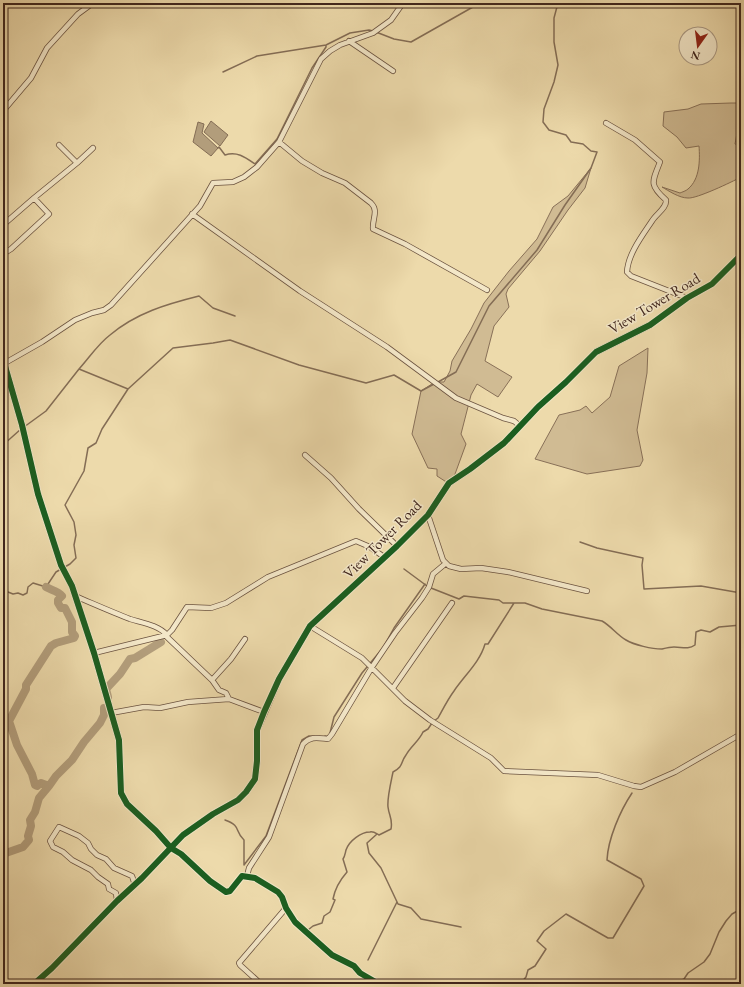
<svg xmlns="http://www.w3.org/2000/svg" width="744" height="987" font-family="'EB Garamond',serif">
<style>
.green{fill:#d0bb93;stroke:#887058}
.water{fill:#b29d7b;stroke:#846d55}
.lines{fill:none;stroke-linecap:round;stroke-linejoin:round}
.stream{stroke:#846d55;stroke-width:1.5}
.river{stroke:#b29d7b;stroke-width:8}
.minor-casing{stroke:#6b5340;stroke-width:6}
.tertiary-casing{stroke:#6b5340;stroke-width:7}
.minor{stroke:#f3e7c8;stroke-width:4.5}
.tertiary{stroke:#f3e7c8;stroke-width:5.5}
.cycleway-casing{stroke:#f3e7c8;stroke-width:8}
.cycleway{stroke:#1b5e20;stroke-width:6}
.labels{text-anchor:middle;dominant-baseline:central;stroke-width:3;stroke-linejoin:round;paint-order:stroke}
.street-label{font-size:15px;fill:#40261d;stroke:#f3e7c8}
</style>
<rect width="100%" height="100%" fill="#eddaab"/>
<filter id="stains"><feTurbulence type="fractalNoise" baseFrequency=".005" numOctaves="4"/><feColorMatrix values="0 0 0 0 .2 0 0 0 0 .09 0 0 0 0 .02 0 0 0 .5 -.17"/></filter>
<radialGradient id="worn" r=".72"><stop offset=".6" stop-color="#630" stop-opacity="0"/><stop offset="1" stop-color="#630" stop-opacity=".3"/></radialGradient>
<path class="green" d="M731,103H741V134L737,133L735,144L741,146V177C732,182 696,199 688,198C679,198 669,191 662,187L680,193C682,192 686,191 688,189C700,179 700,160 699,146L686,148L677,137L663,126L664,112L688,109L701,104Z
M591,168L585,188L568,210L540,251L508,289L506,294L509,307L494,326L485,361L512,377L498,397L477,384L471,395L461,434L466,444L451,485L437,476V469L428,468L412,434L421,391L435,382H444L450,371L452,361L471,329L484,303L509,271L537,239L553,207L568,196Z
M648,348L647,373L637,430L643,460L640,466L587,474L535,459L559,415L580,410L586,406L592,413L610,397L619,366Z"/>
<path class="water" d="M211,121L228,135L220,146L204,132Z
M198,122L204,124L202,133L218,148L211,156L193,142Z"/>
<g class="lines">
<path class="stream" d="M376,32L394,39L411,42L480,3
M223,72L257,56L326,45L350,33L369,30L373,31
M218,148L219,147L225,155C237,151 245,157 255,164L277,139L312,68L326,47V45
M79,369C89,358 98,344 110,335C136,313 167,304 199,296L213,308L235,316
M438,382L456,372L489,306L537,250L565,205L591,168L597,152L591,151L583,144L571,142L566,135L549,130L543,122L544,109L554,82L558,65L554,42V18L558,3
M24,427L46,411L79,369L128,389L173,348L213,343L230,340L299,365L366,383L394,375L421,391L434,384
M3,445L21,429
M580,542L597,548L643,558L642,565L644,589L701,586L741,593
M404,569L427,586
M431,588L459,599L464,596L499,600L503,603H525L542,609L602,621C611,626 617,635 626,640C634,645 652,649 662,649C666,648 670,647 674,647C682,647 688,650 695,645L696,632L701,630L710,632L719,627L741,625
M3,590L13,594L18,593L23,595L27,593L28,587L33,583L46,587L56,572L70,564L76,558L74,545L76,535L74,522L65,505L84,471L88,448L96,443L102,429L128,389
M384,646L394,628L425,584
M434,721L438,718C443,709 448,699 454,691C464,676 480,662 485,644H488L514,603
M325,736L329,737L334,717L362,673L382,649
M225,820C242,826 234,831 244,840V865L266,836L302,740L309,736H315
M377,834L367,843L369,853L381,868L398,904L411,908L421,919L461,927
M308,930L313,926L322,923L324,916L330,912L335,900L333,899C335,888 340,880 347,872L343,859C345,856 345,854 346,850C349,841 361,832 370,832C373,831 377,834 379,835L391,829C393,819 389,816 388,807C387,798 391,782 393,772C404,766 400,763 406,755C411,746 419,741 423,732L428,729L432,723
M368,960L397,902
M520,984L526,977L528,970L535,966L546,949L537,941L544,931L566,914L608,938H613L644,886L641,879L607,860C608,839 620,811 632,793
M674,984L684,979L688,973L704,962L710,954L719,932L726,921L732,914L741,909"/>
<path class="river" d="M46,587C51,590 58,591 62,596L58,600V603L61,608H65L72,622V632L75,636L74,638L56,643L51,646L26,685V689L9,721L17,745L32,774L35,785L37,786L41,783L49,786L56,776L72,760L84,742L100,723L104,715V708
M108,697L106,689L120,674L130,659L135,658L161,642
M3,854L23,847L29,840L28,836L31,826L30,820L35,812L39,798L49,786"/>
<defs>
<path id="minor" d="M349,41L393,71
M3,111L31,78L47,48L78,14L93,3
M606,123L635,140L660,162C652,182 649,185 666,200C667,208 656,214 652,221C642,236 628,254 627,272L631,276L687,298
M279,142L302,161L322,173L345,183L371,203C379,211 372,219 373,229L405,244L487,290
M59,145L77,163
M192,214L300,291L387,347L456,398L503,418L514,421L520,426
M3,225L34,198
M3,254L11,249L49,214L34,198L77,163L93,148
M5,363L42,342L75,320L92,313L104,310L111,305L200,206L213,183L233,182L244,177L257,167L279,142L321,59L330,51L340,45L373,33L391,20L403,3
M305,455L331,478L359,509L397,546
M428,515L443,560L449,566L461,569L481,568L508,572L587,591
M75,596C94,604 112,612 130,619C143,623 158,625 167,635L172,630L187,607L211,608L226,603L268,577L356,541L370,547L384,557
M310,626L362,658L405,701L430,720L491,758L504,771L598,775L634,786L641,787L675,772L741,734
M94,653L167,635V637L212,680L231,659L245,639
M212,680L219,690L226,693L229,699L264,712
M393,688L452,603
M111,713L144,707L160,708L188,702L229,699
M247,876L249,868L269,837L303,744C311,736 317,738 328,739L332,734L372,667L395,633L422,598L429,587L433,574L445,564
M117,901L116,893L109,889L108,884L98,877L91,870L72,860L63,852L53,847L50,841L59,827L79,836L88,843L91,849L97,855L106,859L114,868L132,876L135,885
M34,984L52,968L117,901L142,878L171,848L181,854L210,881L226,892L230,891L242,876L255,878L278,892L282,897L286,908L295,922L332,955L354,966L360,973L379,984
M261,984L240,965L239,963L286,908"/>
<path id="tertiary" d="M3,359L22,425L38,494L61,565L72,586L94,653L119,740L121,793L127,804L156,831L171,848L183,835L213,814L238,800L246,792L255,779L257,761V730L279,679L310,626L397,546L428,515L449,483L470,469L504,443L538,407L566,382L596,352L650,325L687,298L712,284L741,255"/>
</defs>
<use href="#minor" class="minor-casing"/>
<use href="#tertiary" class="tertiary-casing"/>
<use href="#minor" class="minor"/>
<use href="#tertiary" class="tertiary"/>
<defs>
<path id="cycleway" d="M3,359L22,425L38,494L61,565L72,586L94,653L119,740L121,793L127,804L156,831L171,848L181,854L210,881L226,892L230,891L242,876L255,878L278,892L282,897L286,908L295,922L332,955L354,966L360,973L379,984
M34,984L52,968L117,901L142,878L183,835L213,814L238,800L246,792L255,779L257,761V730L264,712L279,679L310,626L397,546L428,515L449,483L470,469L504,443L538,407L566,382L596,352L650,325L687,298L712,284L741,255"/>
</defs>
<use href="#cycleway" class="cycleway-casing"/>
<use href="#cycleway" class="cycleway"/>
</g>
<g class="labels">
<g class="street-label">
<text transform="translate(654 303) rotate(-31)">View Tower Road</text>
<text transform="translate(382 539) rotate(-45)">View Tower Road</text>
</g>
</g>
<rect width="744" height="987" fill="none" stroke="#eddaab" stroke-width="16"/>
<rect x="4" y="4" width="736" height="979" fill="none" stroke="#40261d" stroke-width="2"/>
<rect x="8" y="8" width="728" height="971" fill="none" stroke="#40261d"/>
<g transform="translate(698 46) rotate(194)"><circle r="19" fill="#f3e7c8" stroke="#ab9a84"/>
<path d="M0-3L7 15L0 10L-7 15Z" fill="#8f2418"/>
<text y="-6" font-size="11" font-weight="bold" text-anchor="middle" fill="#40261d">N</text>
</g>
<rect width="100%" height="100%" filter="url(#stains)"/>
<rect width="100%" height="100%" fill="url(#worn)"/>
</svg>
